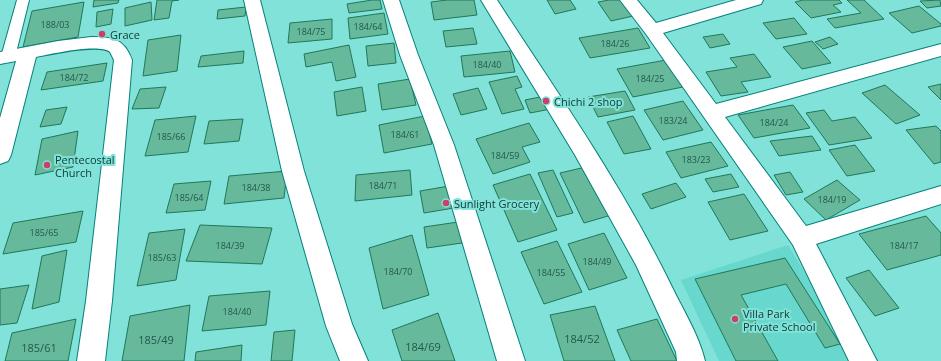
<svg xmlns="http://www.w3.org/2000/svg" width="941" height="361" font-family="'Open Sans',sans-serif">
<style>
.built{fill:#68d7cd}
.building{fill:#66b99a;stroke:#1f785c}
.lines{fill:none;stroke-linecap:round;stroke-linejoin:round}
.lane-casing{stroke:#058079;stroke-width:2}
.street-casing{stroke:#058079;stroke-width:2}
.lane{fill:#fff;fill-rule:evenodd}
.street{fill:#fff;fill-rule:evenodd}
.poi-dot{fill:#ce3f68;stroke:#80e2d8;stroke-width:1.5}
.labels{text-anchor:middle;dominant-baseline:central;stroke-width:4;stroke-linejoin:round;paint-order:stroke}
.number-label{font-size:9px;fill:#23594e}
.poi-label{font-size:11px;fill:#0d3935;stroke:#80e2d8;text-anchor:start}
.near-number-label{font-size:11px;fill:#23594e}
</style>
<rect width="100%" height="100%" fill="#80e2d8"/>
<path class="built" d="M788,245L859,361H719L681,280Z"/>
<path class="building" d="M94,0H119L118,3L93,7Z
M157,0H179L172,1L169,18L154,20Z
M372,0H380L382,9L349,13L347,4Z
M447,0H474L477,15L434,20L431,2Z
M547,0H570L576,9L555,14Z
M609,0H621L633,16L611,21L598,2Z
M803,0H839L842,3L833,5L841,12L811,18L795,2Z
M847,0H864L884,19L835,28L827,19L861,13Z
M940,0L941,6L927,8L920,1Z
M84,2L78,37L23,47L32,11Z
M151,2L152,20L125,26V8Z
M919,6L941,24V26L912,33L889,13Z
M246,7L245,16L217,19L218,10Z
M113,9L111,24L96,27L97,12Z
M384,13L388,34L350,39L348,18Z
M794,18L807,34L776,39L763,23Z
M332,19V39L288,43L290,23Z
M473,28L477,44L446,47L443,31Z
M638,28L650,48L590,58L579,38Z
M723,34L730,44L710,48L703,37Z
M181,35L177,71L143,76L148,40Z
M830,37L838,44L823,49L815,42Z
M812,41L831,63L802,69L783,47Z
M394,43L396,63L368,66L366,46Z
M349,45L356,77L336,81L332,62L306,67L304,54Z
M244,51L243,63L198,67L201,56Z
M510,51L515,72L464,77L461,56Z
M754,54L771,77L741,82L748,92L721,96L706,72L737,67L730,58Z
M666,60L683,87L633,97L617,69Z
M107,63L103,81L41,90L47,72Z
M517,76L522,87L515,89L524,109L502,114L489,82Z
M410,79L416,105L382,110L378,84Z
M941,84V100L928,87Z
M885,85L920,115L896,124L862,93Z
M166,87L159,108L132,109L140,89Z
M362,87L366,111L337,116L334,92Z
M478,88L487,109L461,115L453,94Z
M625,91L635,110L598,117L588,97Z
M545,96L551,109L530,113L525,100Z
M683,101L703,130L663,140L644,110Z
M793,105L810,128L754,138L738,115Z
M67,107L61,124L40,127L46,110Z
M824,110L832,121L855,117L872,138L829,145L806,113Z
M196,116L188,152L145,156L155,120Z
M425,116L432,144L384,153L379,125Z
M633,116L651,149L624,154L607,122Z
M243,119L239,141L204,144L209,121Z
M529,123L540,142L522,147L530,162L493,174L476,139Z
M936,126L941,131V162L934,164L906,130Z
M78,131L73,167L35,175L42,139Z
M812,136L821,150L779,156L770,141Z
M711,142L728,166L681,178L666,152Z
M855,145L875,171L847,176L829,150Z
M590,166L615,214L584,223L560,173Z
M410,170L412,195L355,201L356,175Z
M553,170L573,213L557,217L538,173Z
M287,171L284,198L224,204L229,176Z
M790,172L803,192L786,195L774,175Z
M530,174L557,230L518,242L493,185Z
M731,174L739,187L713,192L705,179Z
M837,180L860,200L826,220L804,199Z
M211,181L205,210L166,213L174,184Z
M676,183L686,197L651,209L642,194Z
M449,186L454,208L424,213L420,191Z
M744,194L768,231L730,240L708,202Z
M83,211L76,242L3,254L13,223Z
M926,216L941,233V255L887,270L859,234Z
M458,222L462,243L427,248L424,227Z
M200,225L272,228L262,264L186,261Z
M185,229L176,280L137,286L149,233Z
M604,233L627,278L589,290L568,244Z
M412,235L429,295L383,309L369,248Z
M557,241L582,292L544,304L521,252Z
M67,250L59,302L32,309L42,256Z
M785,258L840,344L825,348L786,284L741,295L778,361H736L695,279Z
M869,270L899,308L875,316L846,278Z
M29,285L17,323L0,325V289Z
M270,291L266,325L202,331L209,296Z
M190,305L184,361H122L130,316Z
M595,306L615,361H564L550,315Z
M438,313L455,361H402L392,330Z
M76,319L68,361H5L12,333Z
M657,319L677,361H631L617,330Z
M295,330L292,361H271L274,332Z
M242,345L241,361H195L196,352Z"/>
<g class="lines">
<defs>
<path id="lane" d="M17,0H29L15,57L13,60H3L1,57Z"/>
<path id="street" d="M244,0H260L304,171L352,324L368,361H340L326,326L282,171Z
M383,0H399L418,55L454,145L525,361H497L434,145L400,55Z
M481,0H497C558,94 623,186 672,287C683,310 699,335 705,361H677L676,352L636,265L575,155Z
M620,0H637L656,23L736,0H763L761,4L663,33L716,104L941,44V56L725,117L806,226L941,186V204L816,244L877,361H849L793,245L646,34Z
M91,37C112,37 124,38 132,60L112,301L105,361H77L86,301L114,60L110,52C99,43 51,54 36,57L11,155L8,161L0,164V118L16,61L0,64V52L58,41Z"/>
</defs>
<use href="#lane" class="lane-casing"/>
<use href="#street" class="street-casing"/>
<use href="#lane" class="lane"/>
<use href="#street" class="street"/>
</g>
<g class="poi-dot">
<circle cx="102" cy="34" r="4"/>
<circle cx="546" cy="101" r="4"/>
<circle cx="47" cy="165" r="4"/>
<circle cx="446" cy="203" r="4"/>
<circle cx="735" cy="319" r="4"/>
</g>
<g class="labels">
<g class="number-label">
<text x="55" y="24">188/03</text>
<text x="368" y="26">184/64</text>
<text x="311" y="31">184/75</text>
<text x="615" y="43">184/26</text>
<text x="487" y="64">184/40</text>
<text x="74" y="77">184/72</text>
<text x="650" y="78">184/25</text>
<text x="673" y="120">183/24</text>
<text x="774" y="122">184/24</text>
<text x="405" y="134">184/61</text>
<text x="171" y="136">185/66</text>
<text x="505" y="155">184/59</text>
<text x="696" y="159">183/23</text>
<text x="383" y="185">184/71</text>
<text x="256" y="187">184/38</text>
<text x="189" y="197">185/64</text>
<text x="832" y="199">184/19</text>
<text x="44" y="232">185/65</text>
<text x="230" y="245">184/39</text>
<text x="904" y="245">184/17</text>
<text x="162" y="257">185/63</text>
<text x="597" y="261">184/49</text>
<text x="398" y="271">184/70</text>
<text x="551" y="272">184/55</text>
<text x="237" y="311">184/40</text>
</g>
<g class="poi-label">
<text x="110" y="34">Grace</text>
<text x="554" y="101">Chichi 2 shop</text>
<text x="55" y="159">Pentecostal<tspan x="55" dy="13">Church</tspan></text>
<text x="454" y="203">Sunlight Grocery</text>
<text x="743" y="313">Villa Park<tspan x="743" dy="13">Private School</tspan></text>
</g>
<g class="near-number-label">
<text x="582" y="338">184/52</text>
<text x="156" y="339">185/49</text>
<text x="423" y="346">184/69</text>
<text x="39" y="347">185/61</text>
</g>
</g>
</svg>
